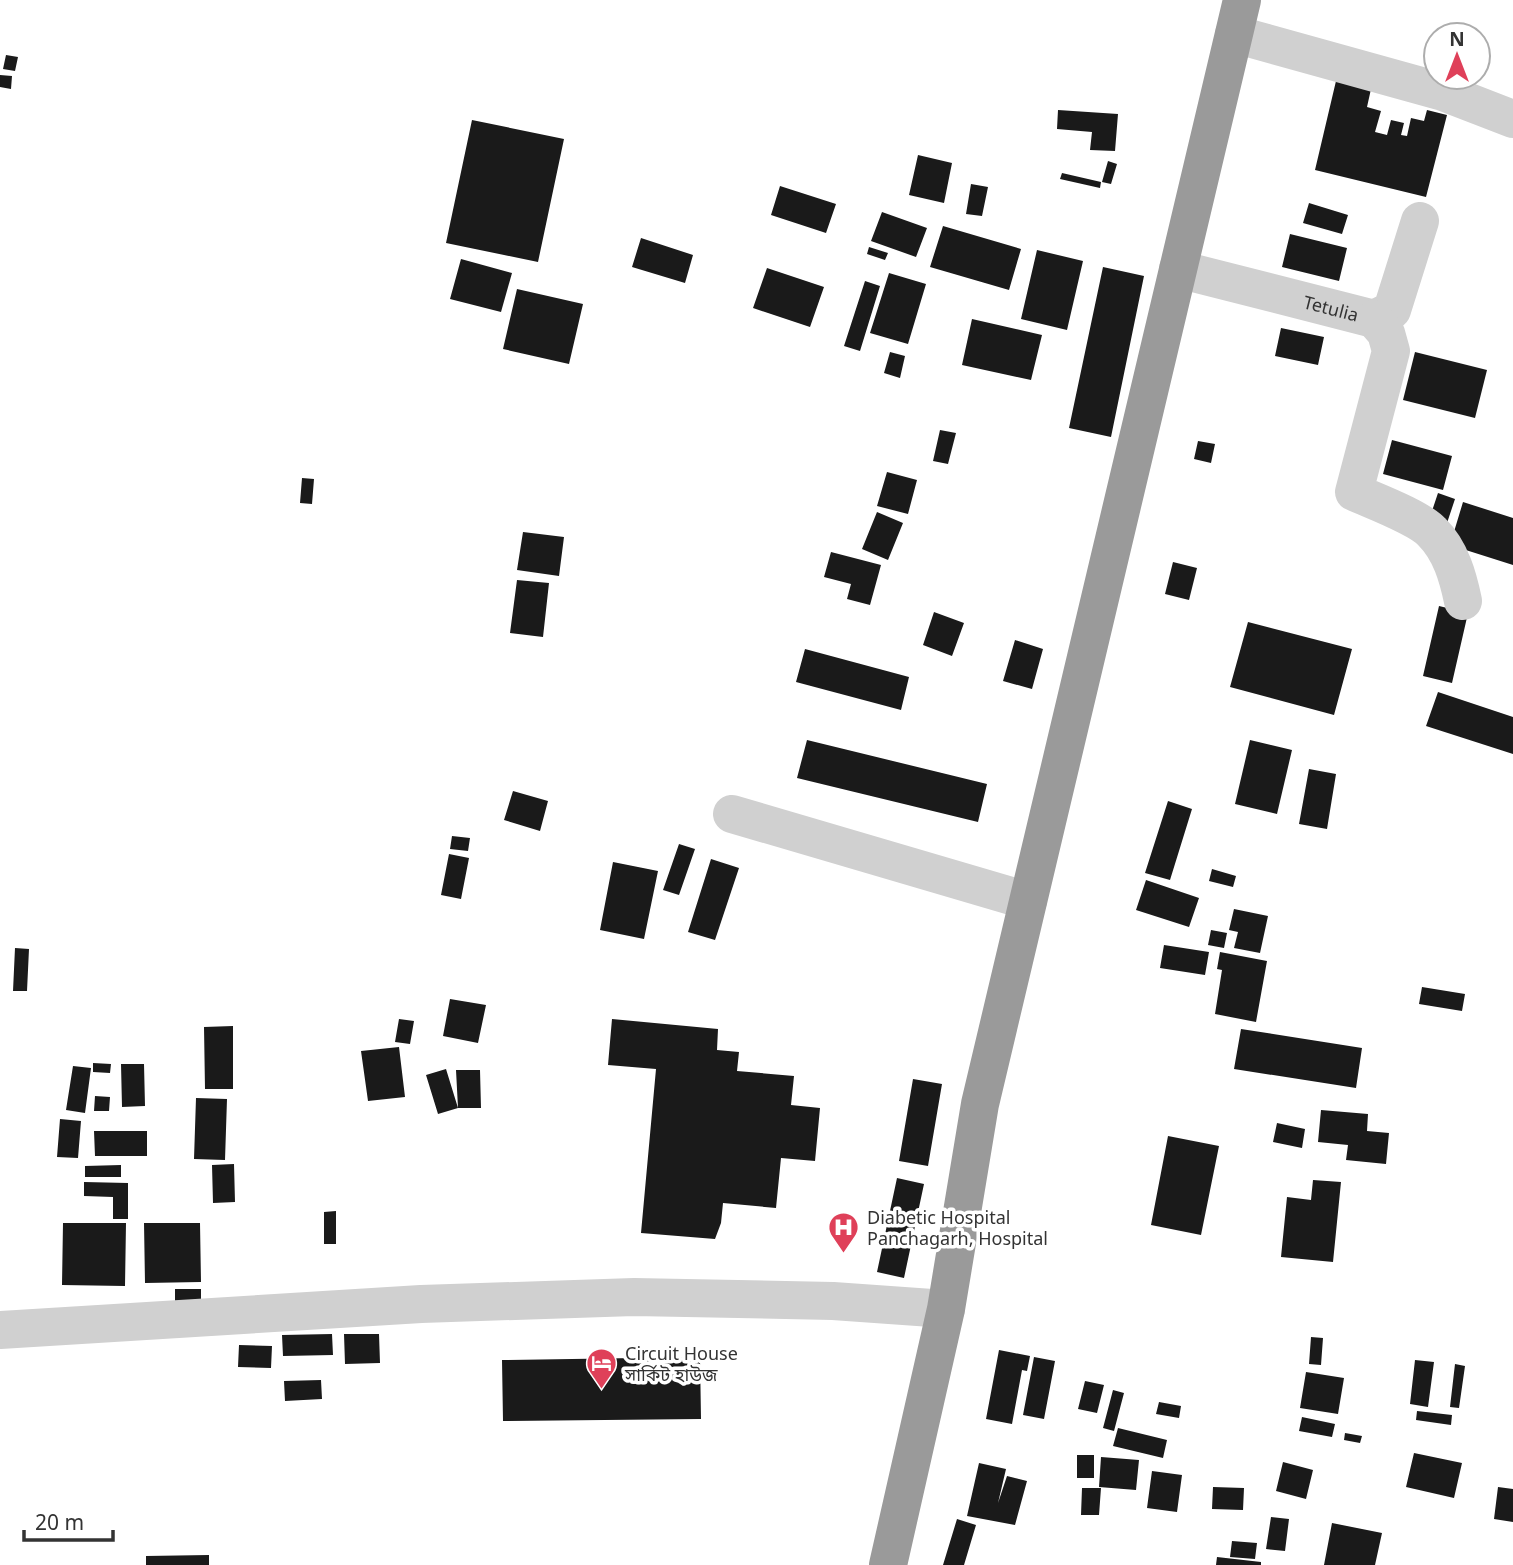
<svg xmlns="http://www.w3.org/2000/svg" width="1513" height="1565" font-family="'Noto Sans','Noto Sans Bengali',sans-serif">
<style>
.building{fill:#1a1a1a}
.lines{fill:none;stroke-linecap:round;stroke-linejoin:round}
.minor{stroke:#d0d0d0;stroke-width:38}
.highway{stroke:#9a9a9a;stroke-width:38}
.labels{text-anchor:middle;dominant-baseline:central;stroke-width:7;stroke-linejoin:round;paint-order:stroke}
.street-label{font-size:18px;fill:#333;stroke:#fff}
.poi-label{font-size:18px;fill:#333;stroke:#fff;text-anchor:start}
</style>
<rect width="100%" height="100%" fill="#fff"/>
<path class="building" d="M6,55L18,57L15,71L3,69Z
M0,75L12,76L11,89L0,87Z
M1336,81L1371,89L1367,107L1381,111L1375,132L1387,135L1391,120L1404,123L1401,135L1407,136L1411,118L1424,121L1427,110L1447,115L1426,197L1315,170Z
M1058,110L1118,114L1115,151L1090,150L1092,132L1057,129Z
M472,120L564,139L538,262L446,243Z
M918,155L952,163L944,203L909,195Z
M1108,161L1117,164L1111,184L1102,182Z
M1062,173L1101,182L1100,188L1060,179Z
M971,184L988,187L982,216L966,214Z
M780,186L836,204L826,233L771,215Z
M1309,203L1348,215L1342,234L1303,223Z
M882,212L927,228L916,257L871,241Z
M943,226L1021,249L1009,290L930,267Z
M1290,234L1347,248L1339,281L1282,267Z
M641,238L693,255L685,283L632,267Z
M869,247L888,253L885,260L867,254Z
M1037,250L1083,261L1067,330L1021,319Z
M461,259L512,273L501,312L450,299Z
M1103,267L1144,276L1111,437L1069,428Z
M767,268L824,287L810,327L753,308Z
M889,273L926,284L908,344L870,333Z
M865,281L880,286L860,351L844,346Z
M517,289L583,304L569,364L503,349Z
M972,319L1042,335L1031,380L962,365Z
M1281,328L1324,337L1318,365L1275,356Z
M890,352L905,356L900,378L884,373Z
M1415,352L1487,370L1475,418L1403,400Z
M940,430L956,433L948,464L933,461Z
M1392,440L1452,456L1443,490L1383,474Z
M1198,441L1215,444L1211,463L1194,459Z
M887,472L917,480L908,514L877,506Z
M302,478L314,479L312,504L300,503Z
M1438,493L1455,499L1447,523L1430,517Z
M1463,502L1513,518V565L1450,545Z
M877,512L903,523L888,560L862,549Z
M523,532L564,537L559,576L517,570Z
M831,552L881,565L870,605L847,599L851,584L824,577Z
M1173,562L1197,568L1189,600L1165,594Z
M517,580L549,583L543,637L510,633Z
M1439,606L1468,613L1452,683L1423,676Z
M934,612L964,623L952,656L923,645Z
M1248,622L1352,649L1334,715L1230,687Z
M1015,640L1043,649L1032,689L1003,681Z
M805,649L909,677L901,710L796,682Z
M1438,692L1513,717V754L1426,726Z
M807,740L987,784L978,822L797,778Z
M1250,740L1292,750L1277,814L1235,804Z
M1309,769L1336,774L1327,829L1299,824Z
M513,791L548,801L540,831L504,820Z
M1168,801L1192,809L1170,880L1145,873Z
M452,836L470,838L468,851L450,849Z
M679,844L695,849L679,895L663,890Z
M449,854L469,858L461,899L441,895Z
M711,859L739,868L715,940L688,932Z
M613,862L658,871L644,939L600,930Z
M1212,869L1236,876L1233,887L1209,881Z
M1146,880L1199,898L1189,927L1136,910Z
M1234,909L1268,916L1260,953L1234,948L1238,932L1229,930Z
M1211,930L1227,933L1224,948L1208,945Z
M1164,945L1209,952L1205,975L1160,968Z
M15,948L29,949L27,991H13Z
M1220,952L1267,961L1256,1022L1215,1014L1222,970L1217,969Z
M1422,987L1465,994L1462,1011L1419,1004Z
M450,999L486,1005L478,1043L443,1036Z
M399,1019L414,1021L410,1044L395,1042Z
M612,1019L718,1029L717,1050L739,1052L737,1071L794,1076L791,1105L820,1108L815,1161L781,1158L776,1208L723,1203L721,1223L715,1239L641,1233L656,1069L608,1065Z
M233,1026V1089H205L204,1027Z
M1241,1029L1362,1048L1356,1088L1234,1069Z
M399,1047L405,1097L368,1101L361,1051Z
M93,1063L111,1064L110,1073L93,1072Z
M121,1064H144L145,1106L122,1107Z
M73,1066L91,1068L85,1113L66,1110Z
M446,1069L458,1108L456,1070H480L481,1108H458L438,1114L426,1075Z
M913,1079L942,1084L928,1166L899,1161Z
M95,1096L110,1097L109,1111H94Z
M196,1098L227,1099L225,1160L194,1159Z
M1321,1110L1368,1114L1367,1131L1389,1133L1386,1164L1346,1160L1348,1145L1318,1142Z
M60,1119L81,1121L78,1158L57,1157Z
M1277,1123L1305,1129L1302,1148L1273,1142Z
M94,1131H147V1156H95Z
M1168,1136L1219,1146L1201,1235L1151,1225Z
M234,1164L235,1202L213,1203L212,1165Z
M121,1165V1177H85V1166Z
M897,1178L924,1184L904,1278L877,1272Z
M1313,1180L1341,1182L1333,1262L1281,1257L1287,1197L1311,1200Z
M84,1182L128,1183V1219H113V1197L84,1196Z
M336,1211V1244H324V1212Z
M63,1223H126L125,1286L62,1285Z
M144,1223H200L201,1282L145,1283Z
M175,1289H201V1304H175Z
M332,1334L333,1355L283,1356L282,1335Z
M344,1334H379L380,1363L345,1364Z
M1311,1337L1323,1338L1321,1365L1309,1364Z
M239,1345L272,1346L271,1368L238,1367Z
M999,1350L1030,1356L1027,1371L1022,1370L1012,1424L986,1419Z
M700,1357L701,1419L503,1421L502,1360Z
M1034,1357L1055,1361L1044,1419L1023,1415Z
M1415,1360L1434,1362L1428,1407L1410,1404Z
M1455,1364L1465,1366L1459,1408L1450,1407Z
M1306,1372L1344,1378L1338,1414L1300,1408Z
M321,1380L322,1399L285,1401L284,1381Z
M1085,1381L1104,1385L1097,1413L1078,1409Z
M1113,1390L1124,1393L1114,1431L1103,1428Z
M1159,1402L1181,1406L1179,1418L1156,1414Z
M1417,1411L1452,1415L1451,1425L1416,1420Z
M1302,1417L1335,1424L1332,1437L1299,1431Z
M1118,1428L1167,1440L1163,1458L1113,1446Z
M1345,1433L1362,1436L1360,1443L1344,1440Z
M1414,1453L1462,1463L1454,1498L1406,1487Z
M1077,1455H1094V1478H1077Z
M1101,1457L1139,1460L1136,1490L1099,1487Z
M1283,1462L1313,1470L1306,1499L1276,1491Z
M979,1463L1006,1469L998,1503L1007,1476L1027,1481L1015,1525L967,1516Z
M1152,1471L1182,1475L1177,1512L1147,1508Z
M1213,1487L1244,1488L1243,1510L1212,1509Z
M1498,1487L1513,1489V1522L1494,1519Z
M1082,1488H1101L1099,1515H1081Z
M1271,1517L1289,1519L1285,1551L1266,1549Z
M957,1519L976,1525L964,1565H943Z
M1332,1523L1382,1533L1375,1565H1324Z
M1232,1541L1257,1543L1255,1559L1230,1557Z
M209,1555V1565H146V1556Z
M1217,1557L1261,1562V1565H1216Z"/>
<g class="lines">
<g class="minor">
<path d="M1234,34L1443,92L1513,119"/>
<path id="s1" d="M1178,269L1374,319L1392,310L1420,221"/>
<path d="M1374,319L1386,333L1391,351L1354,492C1374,501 1418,517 1432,532C1451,551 1458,577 1463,601"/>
<path d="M732,814L1028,901"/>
<path d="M0,1330L421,1304L634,1297L833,1301L946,1309"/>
</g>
<path class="highway" d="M888,1565L946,1309L980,1104L1242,0"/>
</g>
<defs>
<symbol id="hospital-pin" viewBox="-11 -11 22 30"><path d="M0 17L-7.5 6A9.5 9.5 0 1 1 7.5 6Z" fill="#df4059" stroke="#fff"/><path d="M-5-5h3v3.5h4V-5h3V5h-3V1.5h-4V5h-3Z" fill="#fff"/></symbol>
<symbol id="hotel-pin" viewBox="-11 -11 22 30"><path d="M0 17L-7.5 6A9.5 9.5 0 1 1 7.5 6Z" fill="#df4059" stroke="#fff"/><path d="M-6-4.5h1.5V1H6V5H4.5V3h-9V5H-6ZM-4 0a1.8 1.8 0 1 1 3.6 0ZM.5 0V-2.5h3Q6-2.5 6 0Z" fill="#fff"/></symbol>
</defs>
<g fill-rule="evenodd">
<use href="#hospital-pin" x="826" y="1210" width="35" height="47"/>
<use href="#hotel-pin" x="584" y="1346" width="35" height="47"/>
</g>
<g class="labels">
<g class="street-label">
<text stroke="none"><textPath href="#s1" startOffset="158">Tetulia</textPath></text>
</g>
<g class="poi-label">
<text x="867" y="1217">Diabetic Hospital<tspan x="867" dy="21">Panchagarh, Hospital</tspan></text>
<text x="625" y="1353">Circuit House<tspan x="625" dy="21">সার্কিট হাউজ</tspan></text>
</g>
</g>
<g transform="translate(1457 56)"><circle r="33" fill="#ffffff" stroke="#adadad" stroke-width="2"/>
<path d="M0-5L12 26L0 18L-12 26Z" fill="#df4059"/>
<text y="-10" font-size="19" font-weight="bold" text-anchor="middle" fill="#333333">N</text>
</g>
<path d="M24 1530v10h89v-10" fill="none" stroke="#333333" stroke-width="3.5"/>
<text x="35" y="1530" font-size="21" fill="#333333" stroke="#ffffff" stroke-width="5" paint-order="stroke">20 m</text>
</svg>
